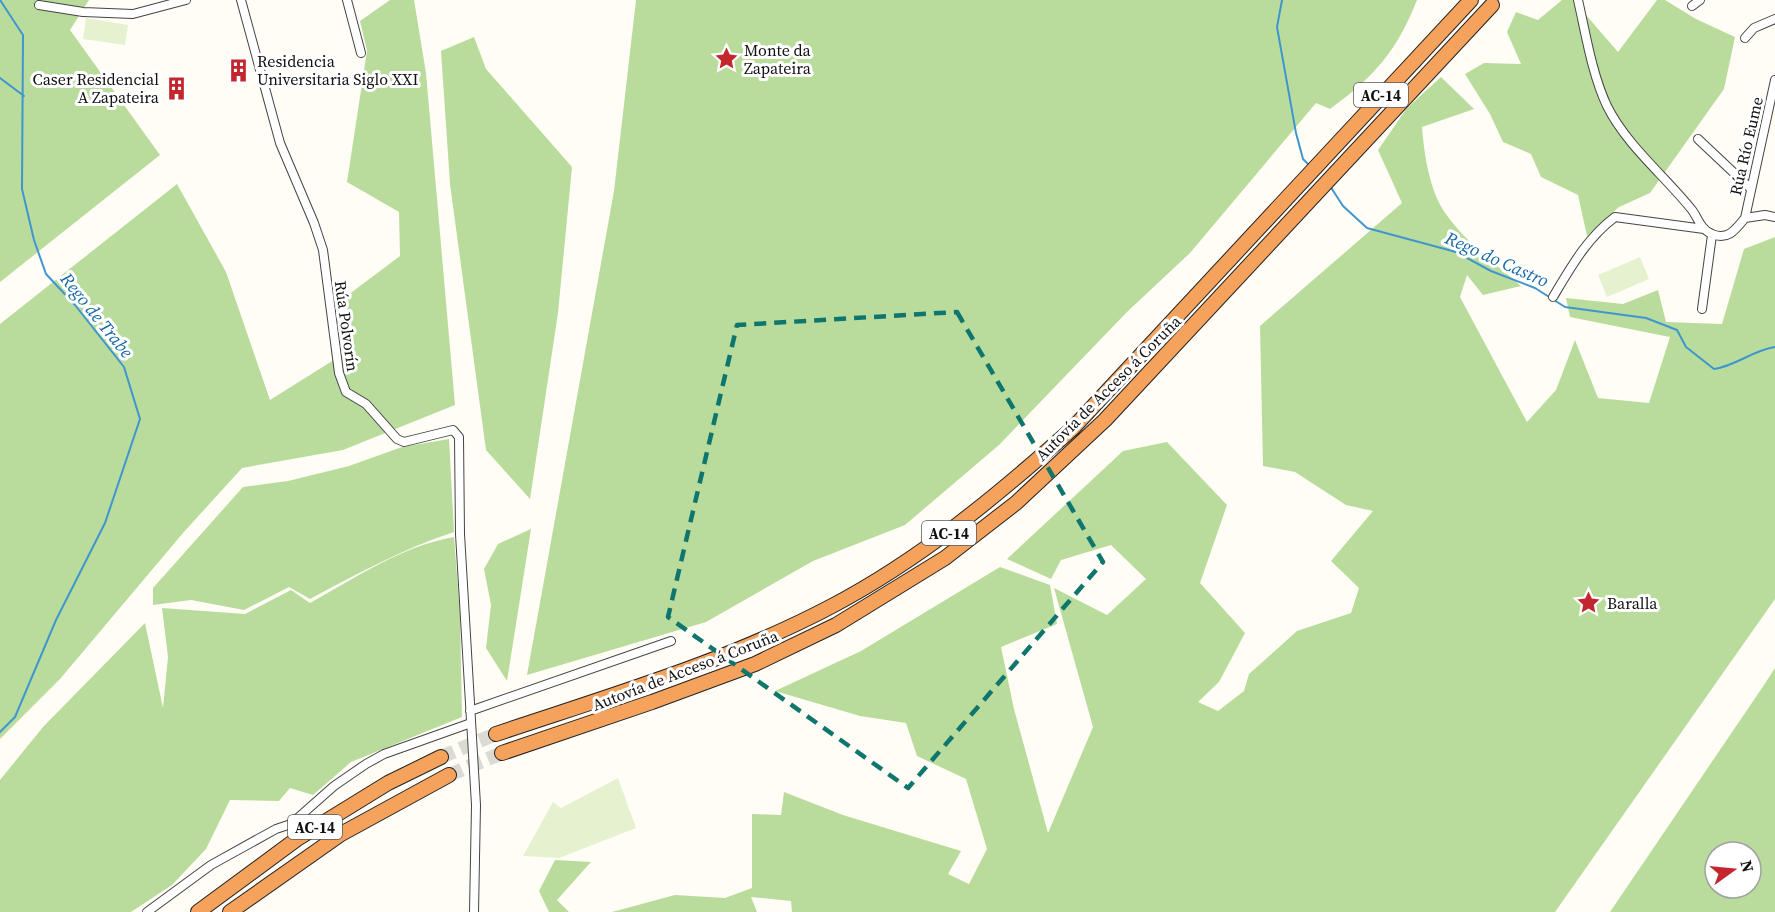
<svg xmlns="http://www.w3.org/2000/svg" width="1775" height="912" font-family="'Source Serif 4',serif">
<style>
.forest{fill:#b9dc9c;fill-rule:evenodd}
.pitch{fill:#e6f2cf}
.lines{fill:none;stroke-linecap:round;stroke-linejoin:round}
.stream{stroke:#3f96cf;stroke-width:2}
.highway-tunnel{stroke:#dbdad3;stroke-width:14;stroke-dasharray:14 7;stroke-linecap:butt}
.street-casing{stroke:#444;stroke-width:10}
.highway-casing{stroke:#222;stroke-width:16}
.street{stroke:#fff;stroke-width:8}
.highway{stroke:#f5a25d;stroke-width:14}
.marked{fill:none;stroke:#0f766e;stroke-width:4.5;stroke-dasharray:12 8;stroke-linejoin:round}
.labels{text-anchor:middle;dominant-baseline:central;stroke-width:6;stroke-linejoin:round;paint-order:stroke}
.shield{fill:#fff;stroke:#585858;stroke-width:1.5}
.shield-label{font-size:15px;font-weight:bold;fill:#111}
.poi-label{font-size:16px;fill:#111;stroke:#fff;text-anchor:start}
.street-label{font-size:16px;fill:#111;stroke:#fff}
.water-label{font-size:18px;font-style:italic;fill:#1768a6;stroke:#fff}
</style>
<rect width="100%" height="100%" fill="#fffdf5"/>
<path class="forest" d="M0,0H89L70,30L160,155L0,282Z
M390,0H414L426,73L455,405L343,450L242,468L183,533L60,679L0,739V324L177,184L226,272L270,400L345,353L348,295L400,256L399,212L347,182L367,51L360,21Z
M636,0H1417C1397,51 1374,77 1330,109L1316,103L1190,253L1127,312L999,445L905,525L813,561L706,622L527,675L614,191Z
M1562,0H1573L1618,52L1657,0H1665L1696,19L1735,37L1724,89L1650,193L1619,207L1587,236L1578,195L1541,177L1531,154L1503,142L1490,114L1465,74L1484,63L1521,64L1507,32L1516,12L1538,20Z
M474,37L486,69L572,167L558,313L530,499L486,450L450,184L441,51Z
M1441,77L1474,109L1422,127C1424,153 1429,186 1442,208C1461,239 1494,262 1521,286L1483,295L1467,275L1460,297L1527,422L1556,390L1575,340L1598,398L1649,403L1670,337L1570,317L1566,298L1623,304L1658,290L1666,322L1722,324L1744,249L1775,237V599L1555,912H792L791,901L751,897L757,912H612L675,895L725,898L752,888V814L781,815L784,792L843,815L961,851L948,874L969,884L987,849L966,779L917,756L906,723L860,716L775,691L861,651L1000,567L1050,585L1057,624L1001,647L1014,709L1048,833L1093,727L1054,588L1107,615L1146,579L1111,545L1061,560L1051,579L1007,559L1123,451L1167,442L1227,505L1200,583L1245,633L1219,682L1198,702L1218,711L1244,691L1249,674L1297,631L1351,613L1359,588L1331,561L1373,511L1346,505L1295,472L1263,466L1260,326L1402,203L1378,150L1407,108Z
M449,439L454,532C404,548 357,574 310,599L289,587L244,610L191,600L153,605V588L243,487L288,481L349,466L402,447Z
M531,529L507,681L486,648L491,605L484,569L498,544Z
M454,537L460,614L462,717L351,762L313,795L290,788L279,801L230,800L206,849L172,885L131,912H0V780L43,727L145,623L163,708L168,657L162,608L245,614L291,590L310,603C355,578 402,546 454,537Z
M1775,668V912H1610L1764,685ZM1715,852H1751V888H1715Z
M555,860L591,862L557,900L569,912H549L539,891Z"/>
<path class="pitch" d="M86,18L128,25L125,45L83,39Z
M1640,257L1649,279L1607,297L1598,275Z
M618,778L636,828L559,858L523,856L553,802L561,808Z"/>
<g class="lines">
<path class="stream" d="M1282,0L1277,27L1296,133L1303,159L1309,165
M0,78L24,96
M1330,186L1343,206L1367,228L1456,252L1491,271L1535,288L1565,307L1646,318L1677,330L1686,347L1714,369C1736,366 1753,350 1775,347
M0,732L15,717L56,620L105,523L140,419L124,367L75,305L46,274L34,240L22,189L23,35L0,0"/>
<path class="highway-tunnel" d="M441,757L496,734
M449,775L502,753"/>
<defs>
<path id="street" d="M241,0L280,143L314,223L323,250L339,373L346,392L366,404L397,439L404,442L453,430L459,437L460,534L476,805L474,912
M347,0L361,53
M1578,0C1586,35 1592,74 1607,106C1627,146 1665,176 1692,210C1698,218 1701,230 1712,234C1728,241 1736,229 1745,218L1765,215L1775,217
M39,5L83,12L133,14L186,0
M1692,6L1700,0
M1745,38L1754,28L1775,19
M1698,139L1750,188
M1745,218L1775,80
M1553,297C1571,267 1587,238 1615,217L1704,229
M1702,309L1712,235
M470,711L671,641
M147,912L211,865L276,829L291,824L334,786L366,764L384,754L471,723"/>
<path id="highway" d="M496,734C609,696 726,662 832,606C921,559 998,495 1073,428L1471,0
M502,753L652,702L755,664L836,625L945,558L1016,503L1105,420L1492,5
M198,912L297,839L388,783L441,757
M230,912L341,834L449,775"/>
</defs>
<use href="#street" class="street-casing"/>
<use href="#highway" class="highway-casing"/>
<use href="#street" class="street"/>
<use href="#highway" class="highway"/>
</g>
<path class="marked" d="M957,312L1103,562L908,788L668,617L737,325Z"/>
<defs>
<symbol id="sight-bare" viewBox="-9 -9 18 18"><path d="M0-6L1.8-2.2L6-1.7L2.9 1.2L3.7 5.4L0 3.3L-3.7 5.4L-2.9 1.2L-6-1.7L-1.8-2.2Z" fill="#c4262e" stroke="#fff" stroke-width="2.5" paint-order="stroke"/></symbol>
<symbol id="building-bare" viewBox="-9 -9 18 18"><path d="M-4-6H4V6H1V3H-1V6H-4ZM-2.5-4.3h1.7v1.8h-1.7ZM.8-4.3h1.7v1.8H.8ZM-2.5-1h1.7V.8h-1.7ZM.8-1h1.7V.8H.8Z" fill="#c4262e" stroke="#fff" stroke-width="2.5" paint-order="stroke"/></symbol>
</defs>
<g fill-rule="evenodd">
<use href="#sight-bare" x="710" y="42" width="33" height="33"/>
<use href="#building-bare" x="222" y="54" width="33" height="33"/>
<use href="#building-bare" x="160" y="72" width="33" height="33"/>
<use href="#sight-bare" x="1572" y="586" width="33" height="33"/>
</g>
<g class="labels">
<g class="shield">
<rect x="1354" y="83" width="54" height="24" rx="4.5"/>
<rect x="922" y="521" width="54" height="24" rx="4.5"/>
<rect x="288" y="815" width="54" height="24" rx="4.5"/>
</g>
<g class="shield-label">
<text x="1381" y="95">AC-14</text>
<text x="949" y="533">AC-14</text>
<text x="315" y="827">AC-14</text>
</g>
<g class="poi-label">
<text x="744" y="50">Monte da<tspan x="744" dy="18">Zapateira</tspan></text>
<text x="257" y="61">Residencia<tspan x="257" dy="18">Universitaria Siglo XXI</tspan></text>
<text x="159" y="79" text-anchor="end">Caser Residencial<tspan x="159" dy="18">A Zapateira</tspan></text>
<text x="1607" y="603">Baralla</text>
</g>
<g class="street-label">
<text transform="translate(1746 146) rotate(-77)">Rúa Río Eume</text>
<text transform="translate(347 326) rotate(82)">Rúa Polvorín</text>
<text transform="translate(1108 388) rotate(-45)">Autovía de Acceso á Coruña</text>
<text transform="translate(685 670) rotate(-21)">Autovía de Acceso á Coruña</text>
</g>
<g class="water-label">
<text transform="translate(1497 259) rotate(24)">Rego do Castro</text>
<text transform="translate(97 315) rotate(51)">Rego de Trabe</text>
</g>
</g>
<g transform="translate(1733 870) rotate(75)"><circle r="28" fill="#ffffff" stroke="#a0a0a0" stroke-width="1.5"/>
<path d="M0-4.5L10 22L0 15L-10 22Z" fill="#c4262e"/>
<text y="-9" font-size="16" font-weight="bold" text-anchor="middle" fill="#111111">N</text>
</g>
</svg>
